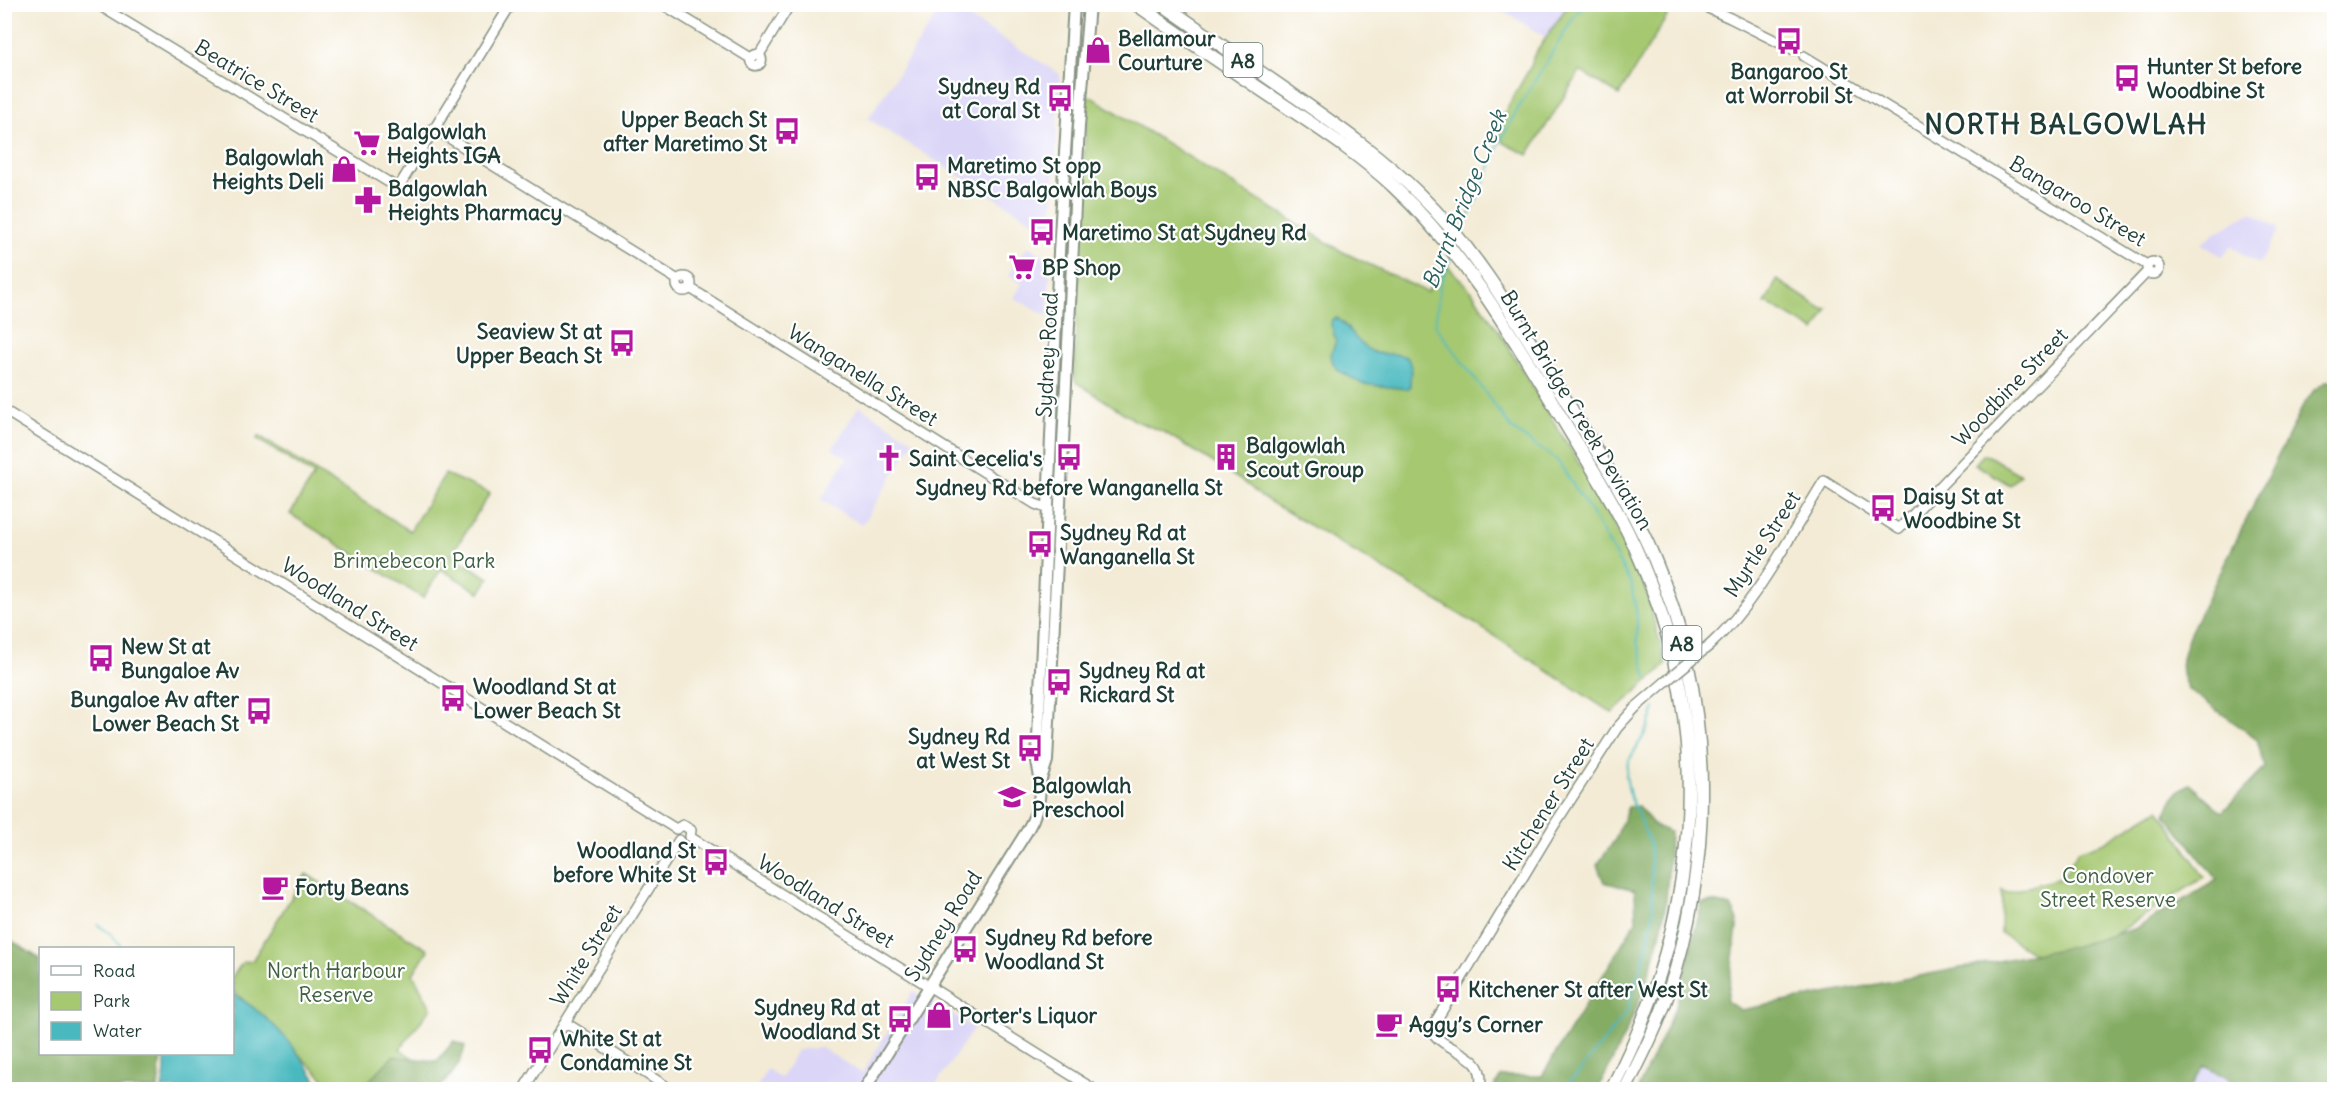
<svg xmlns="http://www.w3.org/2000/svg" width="2339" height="1094" font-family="Delius,sans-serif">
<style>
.built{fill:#dbd6f7}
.green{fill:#a5c871;stroke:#628252;stroke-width:1.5}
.forest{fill:#84ac63;stroke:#52744c;stroke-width:1.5}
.water{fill:#4ab9bf;stroke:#347b7a;stroke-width:1.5}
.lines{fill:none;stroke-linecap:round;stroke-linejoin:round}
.stream{stroke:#4ab9bf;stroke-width:2}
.secondary-casing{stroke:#899484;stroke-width:12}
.primary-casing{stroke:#899484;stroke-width:14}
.highway-casing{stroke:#899484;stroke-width:15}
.secondary{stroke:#fff;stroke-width:9}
.primary{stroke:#fff;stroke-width:10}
.highway{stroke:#fff;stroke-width:12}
.secondary-bridge-casing{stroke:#899484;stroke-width:12;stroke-linecap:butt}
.secondary-bridge{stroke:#fff;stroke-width:9}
.labels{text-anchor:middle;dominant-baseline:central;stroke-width:4.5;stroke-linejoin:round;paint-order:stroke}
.shield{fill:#fff;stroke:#627771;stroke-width:1.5}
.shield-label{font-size:20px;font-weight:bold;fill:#1f3d34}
.poi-label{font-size:21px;font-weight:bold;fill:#1f3d34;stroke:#fff;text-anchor:start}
.street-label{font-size:21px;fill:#1f3d34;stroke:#fff}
.park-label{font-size:21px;fill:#406043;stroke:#fff}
.water-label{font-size:22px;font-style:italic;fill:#2c625e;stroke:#fff}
.district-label{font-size:27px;font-weight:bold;letter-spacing:1.5px;fill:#1f3d34;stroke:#fff}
</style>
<rect width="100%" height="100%" fill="#fff"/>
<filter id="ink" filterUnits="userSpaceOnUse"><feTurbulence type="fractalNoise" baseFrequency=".0167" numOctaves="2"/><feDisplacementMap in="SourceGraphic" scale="12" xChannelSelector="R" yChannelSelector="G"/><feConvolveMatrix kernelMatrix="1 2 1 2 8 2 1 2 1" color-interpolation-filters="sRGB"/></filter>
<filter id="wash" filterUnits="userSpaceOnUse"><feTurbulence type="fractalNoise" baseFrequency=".008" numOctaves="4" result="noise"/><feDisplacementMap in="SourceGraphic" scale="24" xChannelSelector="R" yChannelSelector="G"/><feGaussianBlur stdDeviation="1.35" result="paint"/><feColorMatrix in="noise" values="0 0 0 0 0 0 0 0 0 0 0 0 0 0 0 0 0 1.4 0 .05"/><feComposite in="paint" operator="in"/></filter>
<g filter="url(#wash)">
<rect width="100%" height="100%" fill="#f3ebd5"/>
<path class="built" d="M943,5H948L1060,74L1052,228L1049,231L868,119Z
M1494,5H1568L1547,38Z
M2252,212L2279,229L2259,264L2230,246L2223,257L2201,244L2212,235Z
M1028,246L1051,260L1047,316L1014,298L1022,284L1008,275Z
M859,406L914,441L862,525L821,500L847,458L832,449Z
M913,991L974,1028L934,1087L937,1089L755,1090L767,1069L781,1078L797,1050L820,1047L862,1073Z
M2208,1061L2258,1090H2190Z"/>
<path class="green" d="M1568,5H1674L1619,95L1580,71L1528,155L1504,143L1495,129L1532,64L1533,57Z
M1087,97H1092L1341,251L1427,292L1445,263L1472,292L1498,330L1602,501L1645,588L1666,665L1612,713L1476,624L1260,496L1248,485L1214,463L1164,432L1136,421L1076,382L1074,378Z
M1777,280L1822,309H1828L1815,331L1769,304H1765Z
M259,436L410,531L445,474L490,493L451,555L489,578L480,593L441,569L423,598L290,514L314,475L257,439Z
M1983,455L1989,456L2020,475L2010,485L1975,464Z
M2159,809L2204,877L2060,970L2001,933L2002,890L2007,893L2063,877L2078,851L2105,842Z
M306,874L428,950L413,974L431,1008L400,1049L437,1075L425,1089H331L328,1083L233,990L232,977L243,962L252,961Z"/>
<path class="forest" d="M2327,381L2334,382V1089H2245L2205,1065L2189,1090L1638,1089L1676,1006L1702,903L1712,902L1731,906L1738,920L1727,1002L1741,1010L2076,946L2137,928L2217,880L2166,815C2171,800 2175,791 2190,784L2222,812L2265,768L2257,739L2189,690C2176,670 2182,656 2189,635L2303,406L2314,390Z
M1638,806L1655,826L1670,832C1669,855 1668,878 1666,901C1658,967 1628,1031 1598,1089H1493L1501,1076H1542L1636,921L1635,890L1604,882L1597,865L1615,840L1628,807Z
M4,936L40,959V1054H161L158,1089H5Z
M454,1041L465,1046C461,1065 451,1076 438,1089H361L393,1056L437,1061Z"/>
<path class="water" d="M1337,318C1348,325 1356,343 1371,351C1383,357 1396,351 1408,358L1411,367L1410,387L1407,389L1362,384L1338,370L1333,364L1331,354L1336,341L1331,324L1332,319Z
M233,994C271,1016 300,1051 321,1089H162L165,1072V1054H232Z"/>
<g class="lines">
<path class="stream" d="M1461,233L1481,190L1499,144L1513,117L1575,15L1586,4
M1451,257L1440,284L1435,325L1513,430L1557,460L1594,517L1631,584L1637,616V642L1647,678
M98,925L111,934L122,948
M1558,1090L1576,1076L1626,1013L1647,948L1653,913L1650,844L1630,796L1626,776L1628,762L1648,728L1655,708"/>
</g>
</g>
<g filter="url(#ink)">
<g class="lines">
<defs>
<path id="secondary" d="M97,4L398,188L511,4
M662,4L750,58
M1699,4L1730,18L1794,50
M750.5 60a5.5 5.5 0 1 1 11 0a5.5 5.5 0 1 1-11 0Z
M759,55L790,4
M1804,56L2147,265
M433,128L678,280
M2147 268a6 6 0 1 1 12 0a6 6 0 1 1-12 0Z
M677 284a7 7 0 1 1 14 0a7 7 0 1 1-14 0Z
M690,288L1035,504L1049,509
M4,410L676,829
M1710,645C1758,601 1789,537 1824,481L1899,529L2148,271
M676,829L683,825L691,830L690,837
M690,837L1095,1090
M566,1023L672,1090
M523,1090L679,840
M1479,1090C1491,1051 1442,1054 1431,1029L1555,824L1617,728L1636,707L1665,682"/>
<path id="primary" d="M1041,779L1047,761L1079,126L1089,4
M864,1090L1027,831C1041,808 1043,786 1037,761L1059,252L1074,4"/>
<path id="highway" d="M1136,4C1183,37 1230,69 1278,101C1318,128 1359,154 1394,187C1463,252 1506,325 1554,405C1584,456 1618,506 1641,561C1717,738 1699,920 1611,1090
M1162,4C1204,33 1245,62 1286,90C1333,123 1380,155 1420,195C1479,253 1518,323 1561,392C1593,446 1629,499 1654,558C1712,695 1716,853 1668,994C1657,1027 1641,1058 1625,1090"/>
</defs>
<use href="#secondary" class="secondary-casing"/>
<use href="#primary" class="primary-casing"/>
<use href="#highway" class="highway-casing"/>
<use href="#secondary" class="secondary"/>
<use href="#primary" class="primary"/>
<use href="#highway" class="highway"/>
<defs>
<path id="secondary-bridge" d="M1665,682L1710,645"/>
</defs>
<use href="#secondary-bridge" class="secondary-bridge-casing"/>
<use href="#secondary-bridge" class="secondary-bridge"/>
</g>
</g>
<defs>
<symbol id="bus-bare" viewBox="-9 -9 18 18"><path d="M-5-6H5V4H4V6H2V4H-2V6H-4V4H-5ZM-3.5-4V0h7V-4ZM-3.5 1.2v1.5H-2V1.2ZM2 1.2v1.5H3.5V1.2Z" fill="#b5179e" stroke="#fff" stroke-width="2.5" paint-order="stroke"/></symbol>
<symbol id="shop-bare" viewBox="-9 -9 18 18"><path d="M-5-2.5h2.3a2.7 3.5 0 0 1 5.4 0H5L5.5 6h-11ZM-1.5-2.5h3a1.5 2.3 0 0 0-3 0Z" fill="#b5179e" stroke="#fff" stroke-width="2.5" paint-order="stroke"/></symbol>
<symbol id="supermarket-bare" viewBox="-9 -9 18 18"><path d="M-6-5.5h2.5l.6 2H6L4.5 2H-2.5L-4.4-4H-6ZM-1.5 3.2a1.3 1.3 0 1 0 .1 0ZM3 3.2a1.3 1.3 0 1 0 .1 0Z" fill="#b5179e" stroke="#fff" stroke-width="2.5" paint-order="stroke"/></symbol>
<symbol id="pharmacy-bare" viewBox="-9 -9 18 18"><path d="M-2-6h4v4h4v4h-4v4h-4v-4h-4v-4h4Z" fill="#b5179e" stroke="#fff" stroke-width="2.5" paint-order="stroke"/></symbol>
<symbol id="building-bare" viewBox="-9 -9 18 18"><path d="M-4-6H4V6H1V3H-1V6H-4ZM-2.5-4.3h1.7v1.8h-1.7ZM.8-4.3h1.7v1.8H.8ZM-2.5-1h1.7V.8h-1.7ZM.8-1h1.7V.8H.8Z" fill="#b5179e" stroke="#fff" stroke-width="2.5" paint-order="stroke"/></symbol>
<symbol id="church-bare" viewBox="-9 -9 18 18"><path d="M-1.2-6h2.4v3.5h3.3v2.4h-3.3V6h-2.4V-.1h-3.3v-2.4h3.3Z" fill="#b5179e" stroke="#fff" stroke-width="2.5" paint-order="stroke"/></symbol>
<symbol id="school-bare" viewBox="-9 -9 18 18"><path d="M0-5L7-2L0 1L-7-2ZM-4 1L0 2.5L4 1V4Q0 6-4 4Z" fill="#b5179e" stroke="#fff" stroke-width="2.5" paint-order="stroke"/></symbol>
<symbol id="cafe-bare" viewBox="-9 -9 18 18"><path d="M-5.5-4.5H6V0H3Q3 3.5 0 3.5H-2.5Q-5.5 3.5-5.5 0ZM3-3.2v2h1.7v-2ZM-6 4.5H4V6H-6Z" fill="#b5179e" stroke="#fff" stroke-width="2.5" paint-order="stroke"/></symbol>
</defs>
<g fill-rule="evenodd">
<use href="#bus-bare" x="1770" y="22" width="38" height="38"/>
<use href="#shop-bare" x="1079" y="31" width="38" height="38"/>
<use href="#bus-bare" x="2108" y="59" width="38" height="38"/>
<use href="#bus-bare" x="1041" y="79" width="38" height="38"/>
<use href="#bus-bare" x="768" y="112" width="38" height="38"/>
<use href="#supermarket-bare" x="348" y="124" width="38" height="38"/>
<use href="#shop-bare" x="325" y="150" width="38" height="38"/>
<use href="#bus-bare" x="908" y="158" width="38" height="38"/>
<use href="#pharmacy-bare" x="349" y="181" width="38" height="38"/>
<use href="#bus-bare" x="1023" y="213" width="38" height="38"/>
<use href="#supermarket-bare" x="1003" y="248" width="38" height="38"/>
<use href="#bus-bare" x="603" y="324" width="38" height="38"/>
<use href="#bus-bare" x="1050" y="438" width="38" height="38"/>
<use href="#building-bare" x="1207" y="438" width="38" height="38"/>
<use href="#church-bare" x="870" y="439" width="38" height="38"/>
<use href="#bus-bare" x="1864" y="489" width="38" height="38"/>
<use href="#bus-bare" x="1021" y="525" width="38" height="38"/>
<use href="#bus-bare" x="82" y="639" width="38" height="38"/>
<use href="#bus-bare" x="1040" y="663" width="38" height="38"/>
<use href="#bus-bare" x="434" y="679" width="38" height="38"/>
<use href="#bus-bare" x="240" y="692" width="38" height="38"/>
<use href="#bus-bare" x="1011" y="729" width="38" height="38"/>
<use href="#school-bare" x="993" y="778" width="38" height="38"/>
<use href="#bus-bare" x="697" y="843" width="38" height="38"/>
<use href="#cafe-bare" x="256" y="868" width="38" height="38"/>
<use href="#bus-bare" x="946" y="930" width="38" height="38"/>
<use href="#bus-bare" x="1429" y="970" width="38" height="38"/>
<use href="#shop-bare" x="920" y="996" width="38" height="38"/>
<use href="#bus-bare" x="881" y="1000" width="38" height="38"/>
<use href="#cafe-bare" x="1370" y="1005" width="38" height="38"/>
<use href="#bus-bare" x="521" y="1031" width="38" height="38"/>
</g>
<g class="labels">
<g class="shield">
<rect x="1223.5" y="43" width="39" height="34" rx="4.5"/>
<rect x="1662.5" y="626" width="39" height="34" rx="4.5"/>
</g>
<g class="shield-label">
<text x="1243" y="60">A8</text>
<text x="1682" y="643">A8</text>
</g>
<g class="poi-label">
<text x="1118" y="38">Bellamour<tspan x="1118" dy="24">Courture</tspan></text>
<text x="2147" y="66">Hunter St before<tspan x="2147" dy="24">Woodbine St</tspan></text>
<text x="1789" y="71" text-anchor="middle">Bangaroo St<tspan x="1789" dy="24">at Worrobil St</tspan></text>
<text x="1040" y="86" text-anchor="end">Sydney Rd<tspan x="1040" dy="24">at Coral St</tspan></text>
<text x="767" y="119" text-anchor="end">Upper Beach St<tspan x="767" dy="24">after Maretimo St</tspan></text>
<text x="387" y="131">Balgowlah<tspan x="387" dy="24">Heights IGA</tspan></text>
<text x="324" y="157" text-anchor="end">Balgowlah<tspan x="324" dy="24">Heights Deli</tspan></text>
<text x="947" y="165">Maretimo St opp<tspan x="947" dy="24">NBSC Balgowlah Boys</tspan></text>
<text x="388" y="188">Balgowlah<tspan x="388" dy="24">Heights Pharmacy</tspan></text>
<text x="1062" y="232">Maretimo St at Sydney Rd</text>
<text x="1042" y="267">BP Shop</text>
<text x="602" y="331" text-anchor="end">Seaview St at<tspan x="602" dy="24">Upper Beach St</tspan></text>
<text x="1246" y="445">Balgowlah<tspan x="1246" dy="24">Scout Group</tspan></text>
<text x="909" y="458">Saint Cecelia's</text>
<text x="1069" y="487" text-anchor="middle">Sydney Rd before Wanganella St</text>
<text x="1903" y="496">Daisy St at<tspan x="1903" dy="24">Woodbine St</tspan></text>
<text x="1060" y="532">Sydney Rd at<tspan x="1060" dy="24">Wanganella St</tspan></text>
<text x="121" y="646">New St at<tspan x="121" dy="24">Bungaloe Av</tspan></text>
<text x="1079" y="670">Sydney Rd at<tspan x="1079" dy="24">Rickard St</tspan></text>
<text x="473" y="686">Woodland St at<tspan x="473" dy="24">Lower Beach St</tspan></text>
<text x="239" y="699" text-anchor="end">Bungaloe Av after<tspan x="239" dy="24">Lower Beach St</tspan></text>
<text x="1010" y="736" text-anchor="end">Sydney Rd<tspan x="1010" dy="24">at West St</tspan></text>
<text x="1032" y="785">Balgowlah<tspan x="1032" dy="24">Preschool</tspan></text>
<text x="696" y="850" text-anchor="end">Woodland St<tspan x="696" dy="24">before White St</tspan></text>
<text x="295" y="887">Forty Beans</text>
<text x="985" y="937">Sydney Rd before<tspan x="985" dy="24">Woodland St</tspan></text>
<text x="1468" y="989">Kitchener St after West St</text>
<text x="880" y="1007" text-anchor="end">Sydney Rd at<tspan x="880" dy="24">Woodland St</tspan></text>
<text x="959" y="1015">Porter's Liquor</text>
<text x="1409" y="1024">Aggy’s Corner</text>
<text x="560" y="1038">White St at<tspan x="560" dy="24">Condamine St</tspan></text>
</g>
<g class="street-label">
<text transform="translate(257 81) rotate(31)">Beatrice Street</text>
<text transform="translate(2078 201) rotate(31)">Bangaroo Street</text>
<text transform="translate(1047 355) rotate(-87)">Sydney Road</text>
<text transform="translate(863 375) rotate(32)">Wanganella Street</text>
<text transform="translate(2010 387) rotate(-46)">Woodbine Street</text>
<text transform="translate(1577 410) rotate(59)">Burnt Bridge Creek Deviation</text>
<text transform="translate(1762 544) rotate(-57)">Myrtle Street</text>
<text transform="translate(350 604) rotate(32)">Woodland Street</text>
<text transform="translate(1548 804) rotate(-58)">Kitchener Street</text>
<text transform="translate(826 901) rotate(32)">Woodland Street</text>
<text transform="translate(943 926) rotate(-58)">Sydney Road</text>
<text transform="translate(586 955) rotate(-58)">White Street</text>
</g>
<g class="park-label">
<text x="414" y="560">Brimebecon Park</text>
<text x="2108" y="875">Condover<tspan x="2108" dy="24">Street Reserve</tspan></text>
<text x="336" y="970">North Harbour<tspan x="336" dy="24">Reserve</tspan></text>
</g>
<g class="water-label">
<text transform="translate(1464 199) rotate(-68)">Burnt Bridge Creek</text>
</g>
<g class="district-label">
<text x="2066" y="124">NORTH BALGOWLAH</text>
</g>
</g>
<rect width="2339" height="1094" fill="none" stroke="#fff" stroke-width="24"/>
<rect x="39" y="947" width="195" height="108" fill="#ffffff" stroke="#a5b1ae" stroke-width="1.5"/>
<rect x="51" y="966" width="30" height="9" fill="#ffffff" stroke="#a5b1ae" stroke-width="1.5"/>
<text x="93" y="977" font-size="18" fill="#1f3d34">Road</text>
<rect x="51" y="992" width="30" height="18" fill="#a5c871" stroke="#a5b1ae" stroke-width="1.5"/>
<text x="93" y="1007" font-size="18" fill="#1f3d34">Park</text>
<rect x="51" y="1022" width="30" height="18" fill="#4ab9bf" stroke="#a5b1ae" stroke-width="1.5"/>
<text x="93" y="1037" font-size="18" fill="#1f3d34">Water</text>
</svg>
